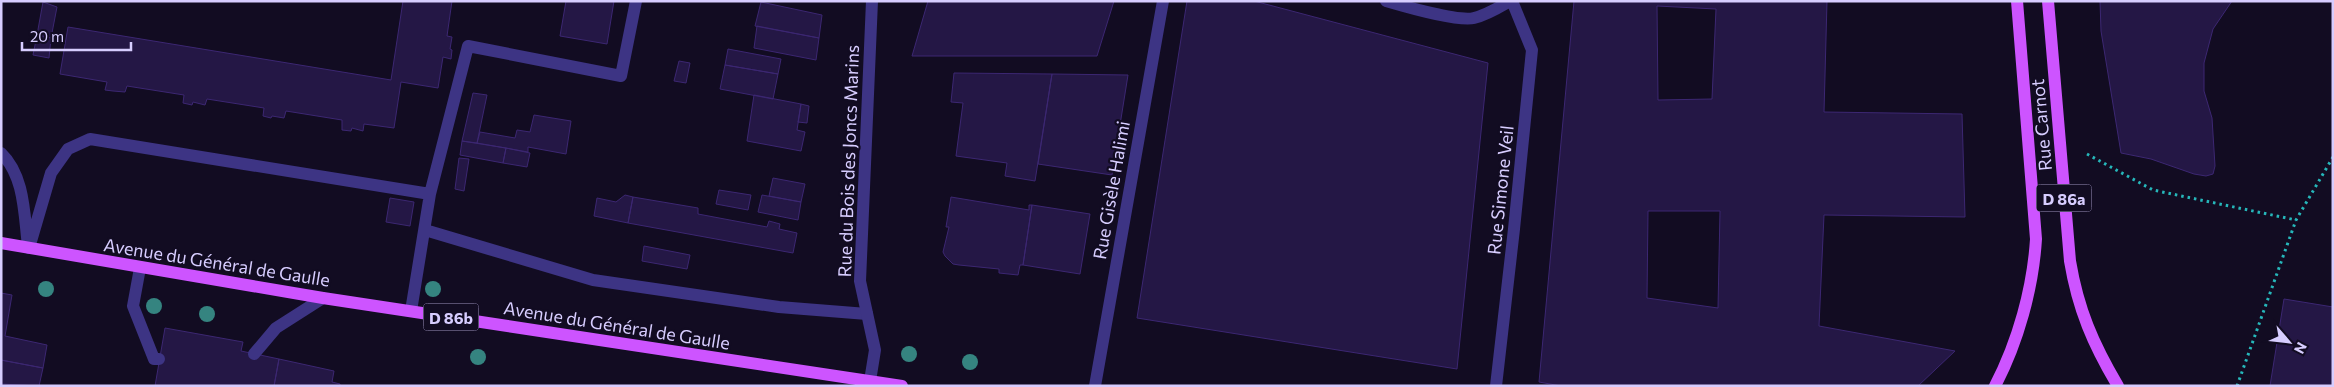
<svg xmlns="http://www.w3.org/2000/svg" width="2334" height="387" font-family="Commissioner,sans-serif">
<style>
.building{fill:#241745;stroke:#3c2772;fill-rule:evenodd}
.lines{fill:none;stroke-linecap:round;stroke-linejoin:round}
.path{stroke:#26b7ba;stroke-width:3;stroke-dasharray:2.5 4;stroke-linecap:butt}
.lane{stroke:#3d3484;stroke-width:12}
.street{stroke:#3d3484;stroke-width:12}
.primary{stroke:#cd54ff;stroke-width:12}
.tree{fill:#358480}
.labels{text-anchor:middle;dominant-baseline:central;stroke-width:4.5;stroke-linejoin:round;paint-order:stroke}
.shield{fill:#120c22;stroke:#9c93bd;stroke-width:1}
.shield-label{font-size:16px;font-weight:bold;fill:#d7cdff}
.street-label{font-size:18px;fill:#d7cdff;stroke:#120c22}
</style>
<rect width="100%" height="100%" fill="#120c22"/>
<path class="building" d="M403,1H452L447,36L452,37L450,49L452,50L451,59L443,57L438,88L401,82L394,128L364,124L363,131L352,128L351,131L342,130V120L286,111L284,118L272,116L271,118L263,116L264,108L207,99L205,105L193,102L192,105L183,103L184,95L127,86L125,92L113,91L105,90L107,82L60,74L68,27L391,80Z
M566,1H614L607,44L560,36Z
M928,1H1114L1097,56H912Z
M1187,1H1254L1488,63L1457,369L1137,318Z
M1574,1H1827L1824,112L1962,114L1965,217L1824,215L1819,326L1955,351L1918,386H1561L1539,382ZM1657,6L1716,9L1712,99L1658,100ZM1648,211H1720L1718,308L1647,298Z
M2100,1H2232L2213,29L2204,63V91L2212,118L2215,166L2213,174L2206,176L2194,174L2151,159L2121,153L2101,31Z
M43,2L57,7L51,38L37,35Z
M761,2L822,15L819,38L755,26Z
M757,26L819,38L816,60L754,48Z
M37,35L51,38L49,58L33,55Z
M728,49L781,59L778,74L725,65Z
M679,61L690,63L686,83L674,81Z
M725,65L778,74L773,99L720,89Z
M954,73L1052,74L1035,181L1005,176L1007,163L956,156L963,103L951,102Z
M1052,74L1128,75L1112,175L1038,164Z
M473,93L487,95L477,143L462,141Z
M754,95L801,104L797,130L805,132L801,151L747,141Z
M801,104L809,106L807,123L798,122Z
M534,115L571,121L566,154L528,147V152L477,143L480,132L515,138L517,130L530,132Z
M462,141L506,148L503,163L460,155Z
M506,148L530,153L527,167L503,163Z
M459,158L469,159L464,191L455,189Z
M773,178L805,184L801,202L769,196Z
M719,190L751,195L748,210L716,204Z
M625,195L633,197L628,223L594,216L597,198L616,202Z
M762,195L801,202L798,220L758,212Z
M633,197L698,208V214L767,227L769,221L780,224L779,229L797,233L793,253L628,223Z
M951,197L1029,210V205H1032L1023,265H1020L1018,275L999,273V269L959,265L953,264L945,256L943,252L949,227H946Z
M390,198L414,202L410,226L386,222Z
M1032,205L1090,214L1080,274L1023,265Z
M644,246L690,255L687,269L642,261Z
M1,293L12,295L5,336L47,345L43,368L1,360Z
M2284,299L2333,307V386H2270Z
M165,328L243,342L241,351L279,359L274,386H155Z
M279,359L334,371L332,382L340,384V386H274Z
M1,360L43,368L39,386L1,384Z"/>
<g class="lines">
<path class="path" d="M2087,154L2153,190L2296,220
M2237,386L2296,220L2333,157"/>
<path class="lane" d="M1,153C25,176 24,215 28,246
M425,230L593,280L779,307L867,314
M29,248L51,173L68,149L90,139L430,194
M140,268L133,306L154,359H159
M411,311L430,194L468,46L621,76L636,1
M254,354L276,328L323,298"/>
<path class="street" d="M1386,1C1403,6 1459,22 1474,18C1487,15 1498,8 1510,1
M870,381L875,350L860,281L872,1
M1095,386L1163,1
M1496,386L1514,229L1532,50L1512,1"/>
<path class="primary" d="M2048,1L2070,261C2078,309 2093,344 2118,386
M1,243L323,298L902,386
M1995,386C2018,342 2033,288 2036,239L2017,1"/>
</g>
<g class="tree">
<circle cx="46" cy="289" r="8"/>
<circle cx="433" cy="289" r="8"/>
<circle cx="154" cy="306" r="8"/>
<circle cx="207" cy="314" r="8"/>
<circle cx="909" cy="354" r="8"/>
<circle cx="478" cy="357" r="8"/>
<circle cx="970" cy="362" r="8"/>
</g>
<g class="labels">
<g class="shield">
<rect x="2036.5" y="184.5" width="55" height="27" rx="4"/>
<rect x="423.5" y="303.5" width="55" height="27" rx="4"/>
</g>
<g class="shield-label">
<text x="2064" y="198">D 86a</text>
<text x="451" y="317">D 86b</text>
</g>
<g class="street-label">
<text transform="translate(2041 125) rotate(-95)">Rue Carnot</text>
<text transform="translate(848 161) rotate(-88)">Rue du Bois des Joncs Marins</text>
<text transform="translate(1111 190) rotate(-80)">Rue Gisèle Halimi</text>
<text transform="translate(1500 190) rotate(-84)">Rue Simone Veil</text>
<text transform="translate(217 262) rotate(9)">Avenue du Général de Gaulle</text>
<text transform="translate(617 325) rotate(9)">Avenue du Général de Gaulle</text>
</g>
</g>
<rect width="2334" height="387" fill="none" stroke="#d7cdff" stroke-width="5"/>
<g transform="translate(2289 342) rotate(118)" stroke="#120c22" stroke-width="4" paint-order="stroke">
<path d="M0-4L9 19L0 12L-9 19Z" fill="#d7cdff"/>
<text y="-8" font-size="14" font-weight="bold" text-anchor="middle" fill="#d7cdff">N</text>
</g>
<path d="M22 42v8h109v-8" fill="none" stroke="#d7cdff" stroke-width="2.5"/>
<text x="30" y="42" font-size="15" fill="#d7cdff" stroke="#120c22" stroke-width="4" paint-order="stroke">20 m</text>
</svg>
